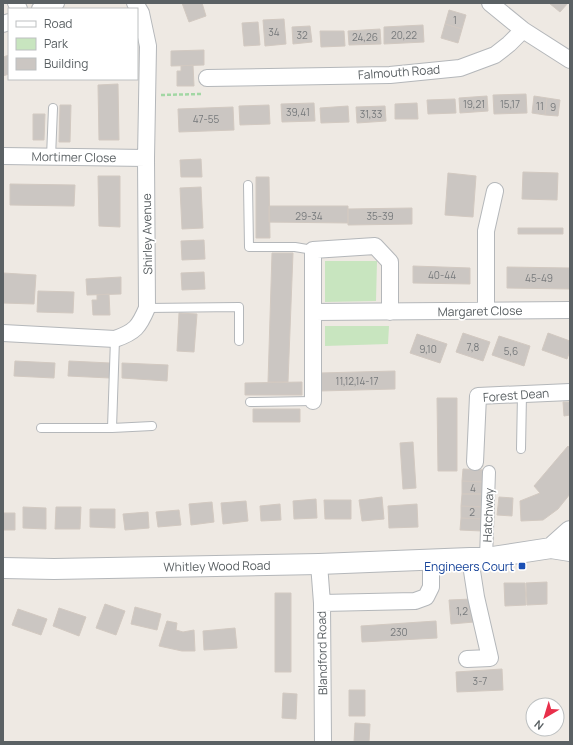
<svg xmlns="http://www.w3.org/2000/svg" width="573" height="745" font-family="Manrope,sans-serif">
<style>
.green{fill:#c8e5bf}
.building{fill:#cbc6c2;stroke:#d2c9c1}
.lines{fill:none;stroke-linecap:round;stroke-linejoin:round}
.service-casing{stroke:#b4b7ba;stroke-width:10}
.pedestrian-casing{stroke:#b4b7ba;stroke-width:14}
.minor-casing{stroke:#b4b7ba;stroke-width:18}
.tertiary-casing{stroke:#b4b7ba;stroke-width:22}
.path{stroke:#a2d7a4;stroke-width:2.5;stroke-dasharray:4 2;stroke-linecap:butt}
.service{stroke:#fff;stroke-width:8}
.pedestrian{stroke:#fff;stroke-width:12}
.minor{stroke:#fff;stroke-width:16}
.tertiary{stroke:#fff;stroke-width:20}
.transit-dot{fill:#1a4fb4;stroke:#fff;stroke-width:1.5}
.labels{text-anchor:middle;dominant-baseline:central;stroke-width:3.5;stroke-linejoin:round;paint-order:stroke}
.number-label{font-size:10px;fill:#777a7c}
.street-label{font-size:12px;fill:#5b6164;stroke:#fff}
.transit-label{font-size:12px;fill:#164399;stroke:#fff;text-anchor:end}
</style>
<rect width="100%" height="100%" fill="#eee9e3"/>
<path class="green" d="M377,261L376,301L325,302V261Z
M325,326H389L388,344L325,346Z"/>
<path class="building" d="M182,3H202L206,16L189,22Z
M549,3H568L560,12Z
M449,10L466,15L462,29L445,24Z
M284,19L286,44L265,46L263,20Z
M258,22L260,45L244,46L242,23Z
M445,24L462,29L458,43L441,38Z
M423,25L424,42L384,44V27Z
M310,26L312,42L293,44L292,27Z
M380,29L381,44L349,45L348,31Z
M320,31H344L345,46L321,47Z
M204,50V65L171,66V51Z
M9,55V74L3,76V57Z
M193,65L194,86H177V71H181V66Z
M118,84L119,140H99L98,85Z
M526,94L527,113L494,114L493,95Z
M487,96L488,111L460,113L459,98Z
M534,96L547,98L545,115L532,113Z
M547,98L560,100L558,116L545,115Z
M455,99L456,113L428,114L427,100Z
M314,103L315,121L282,122L281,104Z
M417,103L418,119H395V104Z
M60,105H71L70,142H59Z
M269,105L270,124L240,125L239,106Z
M348,106L349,122L321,123L320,108Z
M385,106L386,121L357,123L356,107Z
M233,107L234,130L179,132L178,109Z
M33,114H45L44,140H33Z
M201,159L202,177H181L180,160Z
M523,172L558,173L557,200L522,199Z
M448,173L476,176L473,217L445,215Z
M98,176H120V227L99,226Z
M256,177H269L270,238H256Z
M10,184L75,185L74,206L10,205Z
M201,187L203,228L182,229L180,188Z
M269,206H348V223L269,222Z
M412,208V224L348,225V209Z
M518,228H563V234H518Z
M204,240L205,259L182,260L181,241Z
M272,253H293L288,382H268Z
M413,266L470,268V284L413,283Z
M507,267L570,268V289L507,288Z
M204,272L205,289L182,290L181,273Z
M3,273L36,275L34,304L3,303Z
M121,277V294L87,295L86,279Z
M38,291L74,292L73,313L37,312Z
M109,294L110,315H93L92,300H97V295Z
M179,313L197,314L194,352L177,351Z
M463,333L490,342L483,361L456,352Z
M548,333L570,341V351L567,359L542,350Z
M417,334L447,344L440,363L410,353Z
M499,336L530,346L524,366L492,355Z
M15,361L55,363L54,378L14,376Z
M69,361L110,363V378L68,376Z
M122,363L168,365L167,381L122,378Z
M395,371V389L320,391V373Z
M302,382V395H245V383Z
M437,398H457V471H438Z
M563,402H570V415L564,416Z
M253,409H300V422H253Z
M413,442L416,488L403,489L400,443Z
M568,446L570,448V494L558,509L543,520L521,521L520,501L540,493L534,486Z
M463,469L485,470L484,482L462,481Z
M462,481L484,482V494H462Z
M462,494H484L483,507L461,506Z
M382,497L384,519L362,521L359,500Z
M499,497L513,498L512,516L497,515Z
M316,499L317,518L294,519L293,501Z
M324,500H351V519H325Z
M246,501L248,521L223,524L221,503Z
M212,502L214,522L191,525L189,504Z
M280,504L281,520L261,521L260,506Z
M417,504L418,527L389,528L388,506Z
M461,506L483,507V519L461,518Z
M23,507L46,508V529L23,528Z
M56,507H81L80,529H55Z
M90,509H115V528L90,527Z
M179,510L181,525L158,527L156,512Z
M148,512L149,528L125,530L123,514Z
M3,513H15V530H3Z
M461,518L483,519L482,531L460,530Z
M547,582V604L527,605L526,583Z
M504,583H525L526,605L505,606Z
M275,593H291V672H275Z
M472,599L474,622L451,624L449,600Z
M105,604L125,611L116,635L96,628Z
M135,607L161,614L157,630L131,624Z
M59,608L86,617L79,636L53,626Z
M18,609L47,619L41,635L12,625Z
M167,621L177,623L176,630L183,632L194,630L195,651H182L159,646Z
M436,621L437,638L362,642L361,626Z
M235,628L237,648L204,650L203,631Z
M502,669L503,690L457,692L456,672Z
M349,690H365V716H349Z
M283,693L297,694L296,719L282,718Z
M355,723L370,724L369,742H354Z"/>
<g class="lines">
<defs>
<path id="service" d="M51,157L53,108
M248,185L249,247H295L313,250
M147,308L239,307V341
M250,402L313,401
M41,428H112L152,426
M112,428L115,339
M521,449L522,394"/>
<path id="pedestrian" d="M486,558L489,472"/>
<path id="minor" d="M16,3L19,9
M490,3L523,30L570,60
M40,9L56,3
M3,24L9,22
M207,78L390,75L460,68L495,55L509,44L523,30
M3,156L146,158
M486,310V231L495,191
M313,312L570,310
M3,333L115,339C135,332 139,327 147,308L146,158L148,46L141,13L135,3
M313,401V250L375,246L390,262V312
M475,462L478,396L570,392
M319,564L322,603L323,742
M322,603L415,601L426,597L431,587V560
M467,659L490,658L476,597L470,558"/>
<path id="tertiary" d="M551,548L570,531
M3,568L54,569L319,564L470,558H486L551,548L570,551"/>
</defs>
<use href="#service" class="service-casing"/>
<use href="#pedestrian" class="pedestrian-casing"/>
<use href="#minor" class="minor-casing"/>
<use href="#tertiary" class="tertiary-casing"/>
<path class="path" d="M161,95L201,94"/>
<use href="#service" class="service"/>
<use href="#pedestrian" class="pedestrian"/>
<use href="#minor" class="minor"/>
<use href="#tertiary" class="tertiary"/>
</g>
<rect class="transit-dot" x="518" y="562" width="8" height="8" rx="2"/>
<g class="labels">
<g class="number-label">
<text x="455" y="20">1</text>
<text x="274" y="32">34</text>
<text x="302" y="35">32</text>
<text x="404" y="35">20,22</text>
<text x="365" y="37">24,26</text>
<text x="474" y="104">19,21</text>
<text x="510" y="104">15,17</text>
<text x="540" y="106">11</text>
<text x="553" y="107">9</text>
<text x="298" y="112">39,41</text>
<text x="371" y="114">31,33</text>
<text x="206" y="119">47-55</text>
<text x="309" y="216">29-34</text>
<text x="380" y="216">35-39</text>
<text x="442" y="275">40-44</text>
<text x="539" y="278">45-49</text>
<text x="473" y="347">7,8</text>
<text x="428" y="349">9,10</text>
<text x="511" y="351">5,6</text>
<text x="357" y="381">11,12,14-17</text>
<text x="473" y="488">4</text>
<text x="472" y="512">2</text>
<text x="462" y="611">1,2</text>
<text x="399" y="632">230</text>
<text x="480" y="681">3-7</text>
</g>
<g class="street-label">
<text transform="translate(399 72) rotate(-4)">Falmouth Road</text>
<text transform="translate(74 157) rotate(1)">Mortimer Close</text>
<text transform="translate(147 234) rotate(-91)">Shirley Avenue</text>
<text transform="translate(480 311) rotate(-1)">Margaret Close</text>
<text transform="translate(516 395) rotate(-4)">Forest Dean</text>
<text transform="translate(488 515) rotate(-88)">Hatchway</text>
<text transform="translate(217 566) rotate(-1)">Whitley Wood Road</text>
<text transform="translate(322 653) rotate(-91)">Blandford Road</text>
</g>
<g class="transit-label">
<text x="514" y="566">Engineers Court</text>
</g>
</g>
<rect width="573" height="745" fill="none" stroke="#5b6164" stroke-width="8"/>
<rect x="8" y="8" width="130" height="72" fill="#ffffff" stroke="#bdc0c1"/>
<rect x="16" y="21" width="20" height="6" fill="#ffffff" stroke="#bdc0c1"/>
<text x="44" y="28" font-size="12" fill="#5b6164">Road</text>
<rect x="16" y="38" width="20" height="12" fill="#c8e5bf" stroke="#bdc0c1"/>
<text x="44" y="48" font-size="12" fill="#5b6164">Park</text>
<rect x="16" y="58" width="20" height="12" fill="#cbc6c2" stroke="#bdc0c1"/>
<text x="44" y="68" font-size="12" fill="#5b6164">Building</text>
<g transform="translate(545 717) rotate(218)"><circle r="19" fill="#ffffff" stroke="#bdc0c1"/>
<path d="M0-3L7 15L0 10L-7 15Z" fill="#e82f4a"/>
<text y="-6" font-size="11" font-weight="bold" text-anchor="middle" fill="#5b6164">N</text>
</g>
</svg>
